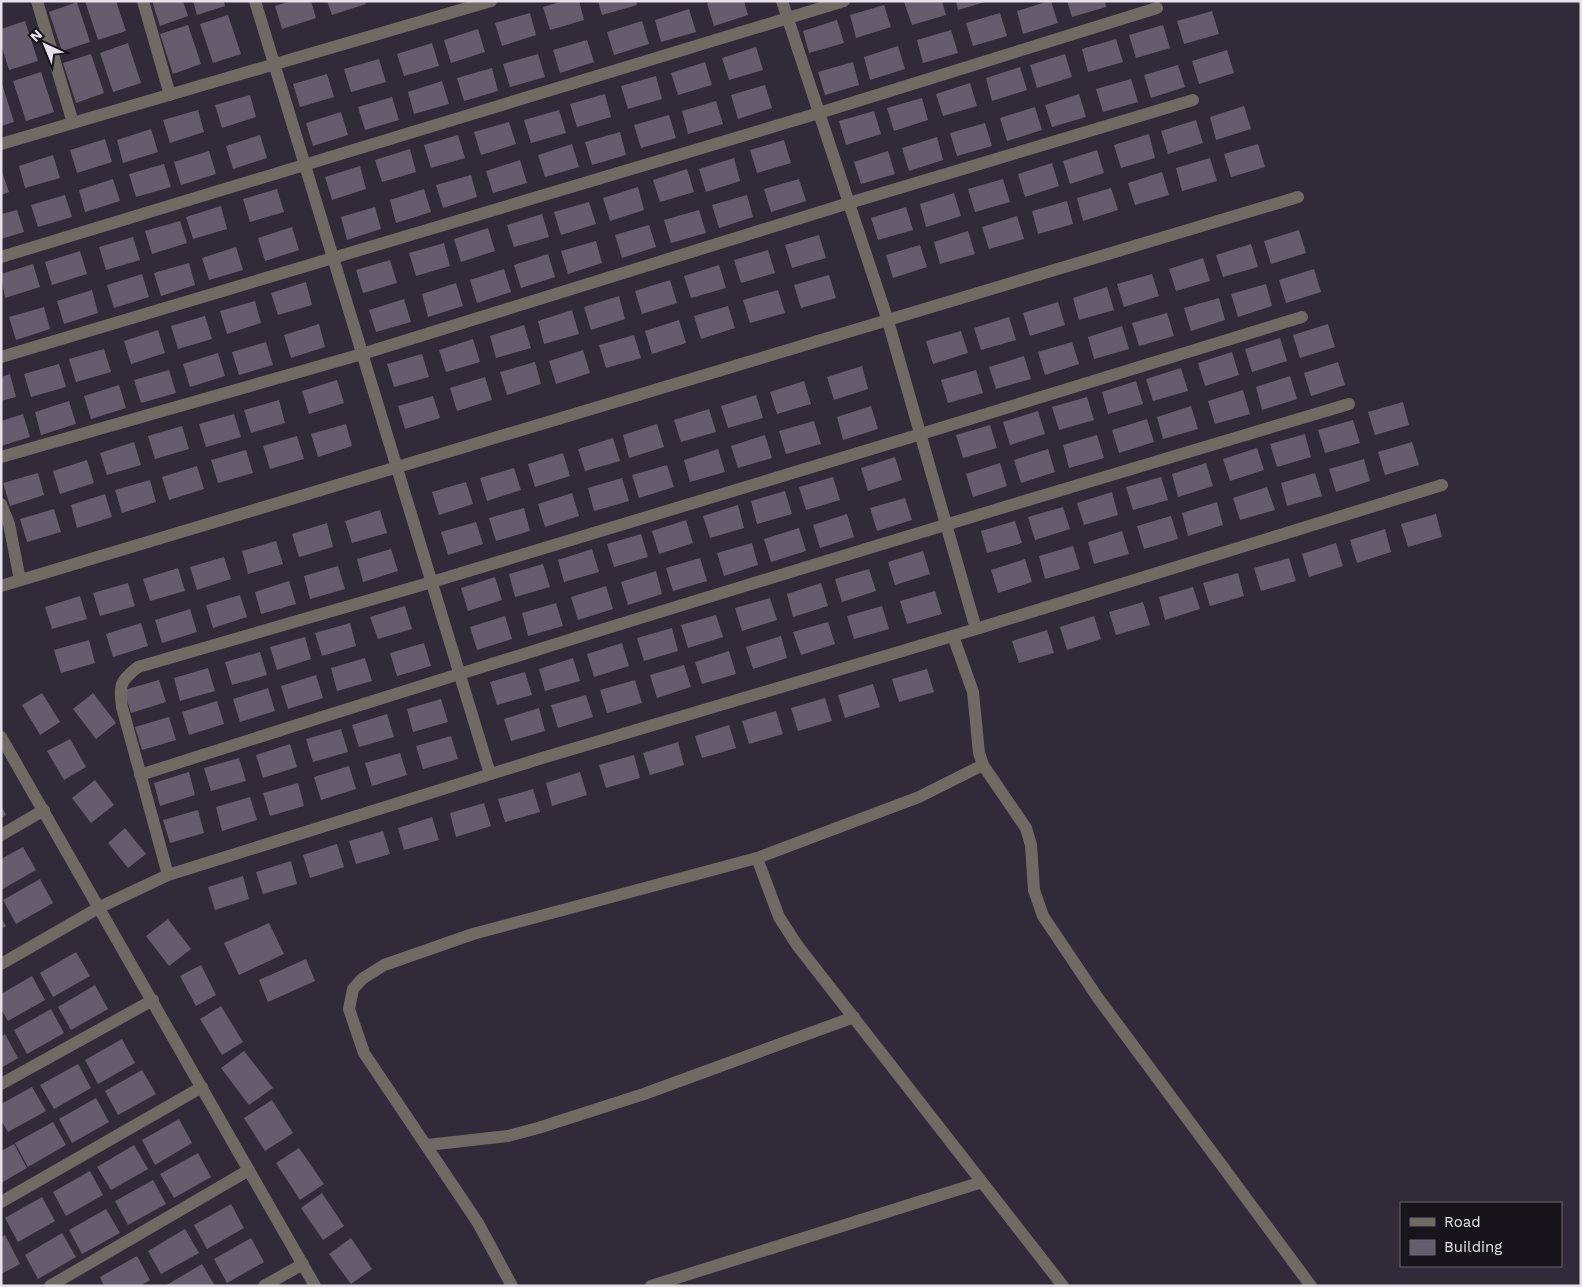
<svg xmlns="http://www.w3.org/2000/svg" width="1582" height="1287" font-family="'Work Sans',sans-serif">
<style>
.building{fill:#655d6d}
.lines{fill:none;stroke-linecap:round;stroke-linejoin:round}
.minor{stroke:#6f6a63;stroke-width:12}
</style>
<rect width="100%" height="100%" fill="#312a38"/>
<path class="building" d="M85,1H116L126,31L98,40Z
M152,1H183L188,16L160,26Z
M193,1H224L225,6L197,15Z
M291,1H311L316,18L282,29L275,6Z
M327,1H365L366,4L332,15Z
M563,1H579L584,20L550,30L543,7Z
M598,1H636L637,5L602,15Z
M712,1H744L748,15L714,26L707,3Z
M908,1H942L946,15L912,25L904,2Z
M956,1H984L985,2L958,10Z
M1049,1H1051L1058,23L1023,34L1017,11Z
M1067,1H1105L1106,7L1072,17Z
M77,2L90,42L62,51L49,12Z
M884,5L891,27L856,38L850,15Z
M689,9L696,32L661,42L655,20Z
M1212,11L1219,34L1184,44L1177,21Z
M530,13L536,35L502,46L495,23Z
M1000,13L1007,36L973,46L966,23Z
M228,15L241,54L213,63L200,24Z
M837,20L844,43L809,53L803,31Z
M25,21L38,61L9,70L1,45V29Z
M642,21L649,44L614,55L607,32Z
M188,25L201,64L173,74L160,34Z
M1163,25L1170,48L1136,58L1129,35Z
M478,29L485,52L451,63L444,40Z
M951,30L958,53L923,63L917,40Z
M1116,39L1123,62L1088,72L1082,49Z
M587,40L594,62L560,73L553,50Z
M128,43L141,83L113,92L100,53Z
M432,43L439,66L404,76L397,54Z
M898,46L905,69L870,80L864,57Z
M756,47L763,70L729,80L722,58Z
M1227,50L1234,73L1199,84L1192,61Z
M91,54L104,93L76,103L63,63Z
M538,54L545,77L510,87L503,64Z
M1065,54L1072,77L1037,88L1030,65Z
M379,59L386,82L351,92L344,69Z
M705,62L712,85L678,95L671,73Z
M853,62L859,85L825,95L818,72Z
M1178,65L1185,87L1151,98L1144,75Z
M1020,67L1027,90L992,101L986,78Z
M492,68L498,91L464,101L457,78Z
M41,72L54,112L26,121L13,81Z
M327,74L334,97L300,107L293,84Z
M656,76L662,99L628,109L621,86Z
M1131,79L1138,102L1103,112L1096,89Z
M442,81L449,104L414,114L408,92Z
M970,83L977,106L943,116L936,94Z
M2,84L14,122L1,126V85Z
M765,85L772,108L738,119L731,95Z
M605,94L611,117L577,127L570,104Z
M1079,94L1086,117L1052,127L1045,105Z
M250,95L256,117L222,128L215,105Z
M392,97L399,120L365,130L358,107Z
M922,98L928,120L894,131L887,108Z
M716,101L723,124L688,134L682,111Z
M1244,106L1251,129L1216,140L1210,117Z
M1035,107L1042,130L1007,141L1000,118Z
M198,110L204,132L170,143L163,120Z
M559,110L566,133L531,143L524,120Z
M874,111L881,134L846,145L839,121Z
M341,112L348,135L313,146L306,123Z
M669,115L676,138L641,148L634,125Z
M1196,120L1203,143L1168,154L1161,131Z
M509,122L516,144L481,155L474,132Z
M985,123L992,146L957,156L950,133Z
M151,129L158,152L123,163L117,140Z
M620,132L626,155L592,165L585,142Z
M1149,134L1155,158L1121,168L1114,145Z
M260,135L267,158L233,169L226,146Z
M458,135L465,158L431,168L424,145Z
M937,137L943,160L909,171L902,148Z
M105,139L112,162L77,173L70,150Z
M784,140L791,163L757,173L750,150Z
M572,144L579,167L545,177L538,155Z
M1258,144L1265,167L1231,177L1224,154Z
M410,149L416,172L382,182L375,160Z
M1097,150L1104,173L1070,184L1063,161Z
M209,151L216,174L181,185L174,162Z
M888,151L895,174L861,184L854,162Z
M53,155L60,178L25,188L19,166Z
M734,158L740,181L706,192L699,169Z
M1210,158L1217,181L1182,191L1176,168Z
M520,160L527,183L493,193L486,171Z
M1052,163L1059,186L1025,197L1018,174Z
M164,164L171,187L136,197L129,174Z
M360,166L366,189L332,200L325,177Z
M1,169L9,192L1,195Z
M687,169L694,192L660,202L653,180Z
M1162,172L1169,195L1135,205L1128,183Z
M471,175L477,197L443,208L436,185Z
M113,179L120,201L85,212L79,190Z
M799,179L806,201L771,212L764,189Z
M1003,179L1010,202L975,212L968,189Z
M638,187L644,210L610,221L603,198Z
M1111,188L1118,210L1083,221L1077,198Z
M277,189L284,212L250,222L243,199Z
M424,189L431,212L396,223L390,200Z
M954,193L961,216L926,227L920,204Z
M65,195L72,217L38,227L31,205Z
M747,195L753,217L719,228L712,205Z
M1067,201L1073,224L1038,234L1032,211Z
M589,202L596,224L561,235L554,212Z
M221,206L227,229L193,239L186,217Z
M375,207L381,229L347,240L341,217Z
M906,207L913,230L878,240L871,218Z
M17,210L24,232L1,239V214Z
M699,210L706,233L671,243L664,220Z
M542,214L549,237L514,247L507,225Z
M1017,216L1024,239L989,249L982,227Z
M180,221L187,243L152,254L145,231Z
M649,225L656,247L622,258L615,235Z
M292,227L299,250L265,261L258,238Z
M488,228L495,251L461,262L454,239Z
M1299,230L1306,253L1271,264L1264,241Z
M968,231L975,254L940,264L934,242Z
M819,235L826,258L792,268L785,245Z
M133,237L140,260L106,270L99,247Z
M596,241L602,263L568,274L561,251Z
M444,243L450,266L416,276L409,253Z
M1251,244L1258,267L1223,277L1216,255Z
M920,245L927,267L893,278L886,255Z
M236,247L243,270L209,280L202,258Z
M768,250L775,273L741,283L734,260Z
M80,251L87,274L52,285L45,262Z
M548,254L555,277L521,288L514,265Z
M1203,258L1210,281L1176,291L1169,269Z
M390,260L397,283L363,293L356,270Z
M189,263L195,285L161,296L154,273Z
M33,264L40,287L5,298L1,274Z
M719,265L726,288L691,298L684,276Z
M504,269L511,292L477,303L470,280Z
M1314,269L1321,292L1286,303L1279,280Z
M142,274L149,297L114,308L107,285Z
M1152,274L1159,296L1124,307L1117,284Z
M829,275L836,298L801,308L794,285Z
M670,280L677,303L642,314L635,291Z
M306,282L312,305L278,315L271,293Z
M456,283L463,306L428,317L422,294Z
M1266,284L1272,306L1238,317L1231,294Z
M1107,287L1114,310L1079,320L1073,298Z
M92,290L98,313L64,324L57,301Z
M778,290L785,313L750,323L743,300Z
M619,296L625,319L591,330L584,307Z
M1219,298L1225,320L1191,331L1184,308Z
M404,299L411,322L376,332L369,310Z
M255,301L261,323L227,334L220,311Z
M1058,302L1065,325L1030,336L1023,313Z
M728,306L735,328L701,339L694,316Z
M44,307L50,329L16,340L9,317Z
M572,310L579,334L544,344L538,321Z
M1167,313L1174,336L1139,346L1132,323Z
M205,316L212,339L178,349L171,326Z
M1009,317L1016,340L981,350L974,328Z
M679,320L686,343L652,354L645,331Z
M319,324L325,347L291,358L284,335Z
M1328,324L1335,347L1300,358L1293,335Z
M524,325L531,348L496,358L490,336Z
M1122,326L1129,349L1094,359L1088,337Z
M158,330L165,353L131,364L124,341Z
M961,331L968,353L933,364L926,341Z
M634,335L641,358L606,368L599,345Z
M1280,338L1287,361L1252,372L1245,349Z
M473,339L480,362L446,372L439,350Z
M266,342L273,365L239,375L232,352Z
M1072,342L1079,364L1045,375L1038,352Z
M104,349L111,372L76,382L69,359Z
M583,350L590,373L556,384L549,361Z
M1232,352L1239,375L1205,386L1198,363Z
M218,353L225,376L190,387L183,364Z
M422,354L429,377L394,387L387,364Z
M1024,356L1031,379L996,389L989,367Z
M535,362L541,384L507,395L500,372Z
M1338,362L1345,385L1311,396L1304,373Z
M59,364L66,387L31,397L24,374Z
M862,366L868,389L834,400L827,377Z
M1181,368L1188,391L1153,401L1146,379Z
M169,370L176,393L141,403L134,380Z
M976,370L983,393L948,403L941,380Z
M10,374L16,397L1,401V377Z
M1290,376L1297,399L1262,410L1256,387Z
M485,377L492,400L457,411L450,388Z
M337,380L344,403L309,414L302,391Z
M804,381L811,404L777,414L770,392Z
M1136,381L1143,404L1108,414L1102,392Z
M119,385L126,408L91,419L84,396Z
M1243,390L1250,414L1215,424L1208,401Z
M756,395L763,418L728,428L721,406Z
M433,396L440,418L405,429L398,406Z
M1087,397L1094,420L1059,430L1052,407Z
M279,400L285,423L251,433L244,410Z
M69,401L76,424L41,435L35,412Z
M1403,402L1409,425L1375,435L1368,412Z
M871,406L878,429L843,440L837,417Z
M1191,406L1198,429L1163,439L1157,417Z
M709,409L716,432L681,442L674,420Z
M1038,411L1045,434L1010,445L1003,422Z
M23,414L30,437L1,446V421Z
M234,414L241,437L206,447L199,424Z
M1147,419L1154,442L1119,453L1112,430Z
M1353,420L1360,443L1325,453L1318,430Z
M814,421L821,444L786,454L779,431Z
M346,424L352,446L318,457L311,434Z
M657,424L664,447L629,458L623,435Z
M990,425L997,448L963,458L956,435Z
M182,426L189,449L155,459L148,436Z
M1305,434L1311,457L1277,467L1270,444Z
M765,435L772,458L738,468L731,446Z
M1097,435L1104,458L1069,468L1063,445Z
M297,436L304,459L270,469L263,446Z
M613,438L620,461L585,471L578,449Z
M134,442L141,465L107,475L100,453Z
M1412,442L1419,465L1385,475L1378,452Z
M1257,448L1264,470L1230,481L1223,459Z
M718,449L725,472L690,482L684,460Z
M1048,449L1055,472L1021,483L1014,460Z
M246,450L253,473L218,483L211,460Z
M563,453L570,476L535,487L528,464Z
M895,457L902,480L868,491L861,468Z
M1364,459L1370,481L1336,492L1329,469Z
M87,460L94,483L60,494L53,471Z
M1000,463L1007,486L973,497L966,474Z
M1206,463L1213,486L1178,497L1172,474Z
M667,465L674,487L639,498L632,475Z
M197,466L204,489L169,500L162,477Z
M514,468L521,490L487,501L480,478Z
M38,473L44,495L10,506L3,483Z
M1315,473L1322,496L1287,506L1281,483Z
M833,477L840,500L806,510L799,487Z
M1161,477L1168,500L1133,510L1126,487Z
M622,478L629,501L594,511L588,488Z
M150,480L156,502L122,513L115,490Z
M466,482L473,504L439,515L432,492Z
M1267,487L1275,510L1240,520L1233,498Z
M785,491L792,514L757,524L751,501Z
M1112,492L1118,515L1084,525L1077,503Z
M572,493L579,516L545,527L538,504Z
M105,494L112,517L77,528L71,505Z
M905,498L912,520L877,531L870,508Z
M1217,502L1223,525L1188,536L1182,513Z
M738,505L744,528L710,538L703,516Z
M1063,507L1070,529L1035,540L1028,517Z
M524,508L530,531L496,541L489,518Z
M54,509L61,532L27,542L20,519Z
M380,510L387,533L352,543L345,521Z
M847,514L854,537L820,548L813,525Z
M1436,514L1442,537L1408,547L1401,524Z
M1171,516L1178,539L1144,549L1137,526Z
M686,520L693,543L659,554L652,531Z
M1015,521L1022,543L987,553L981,531Z
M476,522L483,544L448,555L441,532Z
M327,523L333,547L299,557L292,534Z
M799,528L806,551L771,562L764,539Z
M1385,529L1391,552L1357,563L1350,540Z
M1122,531L1129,554L1094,564L1088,542Z
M641,534L648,557L614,567L607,544Z
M276,541L283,564L248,574L242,551Z
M752,543L758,565L724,576L717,553Z
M1336,543L1343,566L1309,577L1302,554Z
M1073,546L1080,569L1045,579L1039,556Z
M391,549L398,571L363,582L357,559Z
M592,549L599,572L564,582L558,560Z
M923,551L930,574L895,585L888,562Z
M224,557L231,579L197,590L190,567Z
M700,558L707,581L673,591L666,568Z
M1289,558L1296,581L1261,591L1254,568Z
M1025,559L1032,582L998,593L991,570Z
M543,564L550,587L515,597L509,574Z
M338,566L345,589L310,599L304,576Z
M178,568L185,591L150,601L143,579Z
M869,569L876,591L842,602L835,579Z
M656,571L662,594L628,605L621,582Z
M1238,573L1244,596L1210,606L1203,583Z
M495,577L502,600L468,611L461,588Z
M289,581L296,604L261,614L255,592Z
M128,583L135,606L100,616L93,593Z
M821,583L828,606L793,617L787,594Z
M606,586L613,609L578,620L571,597Z
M1193,587L1200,609L1165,620L1159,597Z
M935,591L942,614L907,624L900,601Z
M240,595L247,617L213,628L206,605Z
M80,596L87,619L52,629L45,607Z
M770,598L777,620L742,631L735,608Z
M1143,602L1150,625L1116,635L1109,612Z
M556,603L563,626L528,636L522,613Z
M405,606L412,629L378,639L370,617Z
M882,606L889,629L854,639L847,616Z
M190,609L197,632L162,643L155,620Z
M716,615L723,637L688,648L681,625Z
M505,616L512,639L477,650L470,627Z
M1094,616L1101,639L1067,650L1060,627Z
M828,622L835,644L801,655L793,632Z
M141,623L148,646L113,657L106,634Z
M350,623L356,646L322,656L315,633Z
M672,628L678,651L644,661L637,638Z
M1047,630L1054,653L1019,663L1012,641Z
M781,636L787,658L753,669L746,647Z
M305,637L311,659L277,670L270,647Z
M89,640L95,663L61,673L54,650Z
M424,643L431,666L397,676L390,653Z
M622,643L629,666L594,677L587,654Z
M729,651L736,674L702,684L695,662Z
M260,652L267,675L232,685L225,662Z
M365,658L372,681L337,691L331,668Z
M573,658L580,681L545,691L539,669Z
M684,665L691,687L657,698L650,675Z
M208,668L215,691L180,701L174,678Z
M927,669L934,692L899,702L892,679Z
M525,672L532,695L497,705L490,682Z
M316,675L323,698L288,709L281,686Z
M159,680L166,702L131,713L124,690Z
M635,680L642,703L607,713L600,690Z
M873,684L880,707L845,718L838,695Z
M268,688L275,711L240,722L233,699Z
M42,693L60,722L40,735L22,705Z
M93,693L116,723L96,739L73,709Z
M586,695L593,717L558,728L551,705Z
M825,698L832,721L798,731L791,708Z
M441,699L448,722L413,732L407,709Z
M217,701L224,724L189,735L182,712Z
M539,708L545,731L511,741L504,719Z
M776,711L783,734L749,744L742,721Z
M387,714L394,737L359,747L352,725Z
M169,717L176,740L142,750L135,727Z
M729,725L736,748L702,758L695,736Z
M341,729L348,752L313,762L306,739Z
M451,736L458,759L423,769L416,746Z
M70,739L86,767L64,780L47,751Z
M678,742L684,765L650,775L643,753Z
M290,744L297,767L263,778L256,755Z
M400,753L407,775L372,786L365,763Z
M634,755L640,778L606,788L599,765Z
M239,758L246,781L211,791L204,768Z
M349,766L356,789L321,800L314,777Z
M189,772L195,795L160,806L154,783Z
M580,772L587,795L552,806L546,783Z
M95,780L114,805L91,823L72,798Z
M298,783L304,806L270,816L263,793Z
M533,789L540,812L505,822L498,799Z
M250,797L257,820L222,831L216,807Z
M484,803L491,826L456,837L450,813Z
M1,805L6,815L1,818Z
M198,810L204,833L170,843L163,820Z
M432,817L439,840L404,850L398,828Z
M125,828L146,854L128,868L108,843Z
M383,831L390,854L356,864L349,841Z
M337,844L344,867L310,878L303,855Z
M23,847L36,870L1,890V859Z
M291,861L297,884L263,894L256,872Z
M243,876L249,899L215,910L208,887Z
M40,879L53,903L16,924L3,900Z
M1,918L6,926L1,929Z
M168,919L191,949L169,966L146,936Z
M269,923L284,954L239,975L224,943Z
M76,952L90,976L53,997L40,973Z
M306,959L315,981L268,1002L259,980Z
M201,965L216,995L196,1006L180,976Z
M32,976L45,1000L8,1021L1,1009V994Z
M95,985L108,1009L71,1030L58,1007Z
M221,1006L243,1042L222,1055L200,1019Z
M51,1009L64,1033L27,1054L14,1030Z
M5,1034L18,1058L1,1068V1037Z
M122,1039L135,1063L98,1084L85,1060Z
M244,1051L273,1088L249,1105L221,1068Z
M78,1064L91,1088L54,1109L40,1085Z
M142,1070L156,1094L118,1115L105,1091Z
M32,1087L46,1111L8,1132L1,1120V1104Z
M96,1098L109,1122L72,1143L59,1119Z
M272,1100L293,1133L265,1151L244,1118Z
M179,1119L192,1143L155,1165L142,1140Z
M53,1122L66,1145L28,1167L15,1143Z
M14,1144L27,1168L1,1183V1151Z
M134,1145L148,1169L111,1190L97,1167Z
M299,1148L324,1184L300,1200L276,1163Z
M198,1153L211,1177L174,1198L160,1174Z
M90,1171L103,1195L66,1216L53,1192Z
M153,1180L166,1204L128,1225L115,1201Z
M322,1193L344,1226L323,1240L301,1208Z
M42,1197L55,1221L18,1242L5,1218Z
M231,1204L244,1228L207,1249L194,1225Z
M106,1209L120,1233L82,1254L69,1230Z
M185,1229L199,1253L161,1274L148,1251Z
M62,1233L76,1257L38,1279L25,1255Z
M5,1235L20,1264L1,1274V1237Z
M251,1238L264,1262L227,1283L214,1259Z
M351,1238L372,1269L351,1284L329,1254Z
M137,1256L150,1280L140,1286H104L100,1277Z
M202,1264L215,1286H165Z"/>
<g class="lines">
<path class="minor" d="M37,1L73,123
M143,1L170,95
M255,1L490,774
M782,1L888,321L976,629
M1,144L491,1
M1,257L844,1
M1,357L819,113L1157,8
M1,457L362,354L849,203L1193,100
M1,504L9,524L20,580
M1,586L1298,197
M953,636L973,692L979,753L983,765L1026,828L1031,845L1034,890L1043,916L1098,998L1311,1286
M1,737L315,1286
M140,775C542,646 945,524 1349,404
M1,835L44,810
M757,858L779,917L797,945L1063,1286
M168,875L122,707C119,685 120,681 138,667L432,582L921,434L1302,317
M1,964L100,907L168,875L539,759L976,629L1442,485
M1,1084L153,1000
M427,1145L508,1136L538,1128L644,1094L854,1017
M1,1202L202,1087
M50,1286L249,1170
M264,1286L303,1264
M512,1286L478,1223L364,1053L349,1009L353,989L362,979L384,965L473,934L757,858L919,797L983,765
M651,1286L982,1182"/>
</g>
<rect width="1582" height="1287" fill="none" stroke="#e6e1eb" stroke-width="5"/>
<rect x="1400" y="1202" width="162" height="65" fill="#17141b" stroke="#6a666e"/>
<rect x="1410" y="1218" width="25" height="8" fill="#6f6a63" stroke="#6a666e"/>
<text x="1444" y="1227" font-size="15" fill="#e6e1eb">Road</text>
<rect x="1410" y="1240" width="25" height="15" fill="#655d6d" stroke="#6a666e"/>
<text x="1444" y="1252" font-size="15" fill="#e6e1eb">Building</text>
<g transform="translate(45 45) rotate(316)" stroke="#17141b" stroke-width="4" paint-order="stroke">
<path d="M0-4L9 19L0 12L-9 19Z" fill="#e6e1eb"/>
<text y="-8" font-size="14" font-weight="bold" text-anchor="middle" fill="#e6e1eb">N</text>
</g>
</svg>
